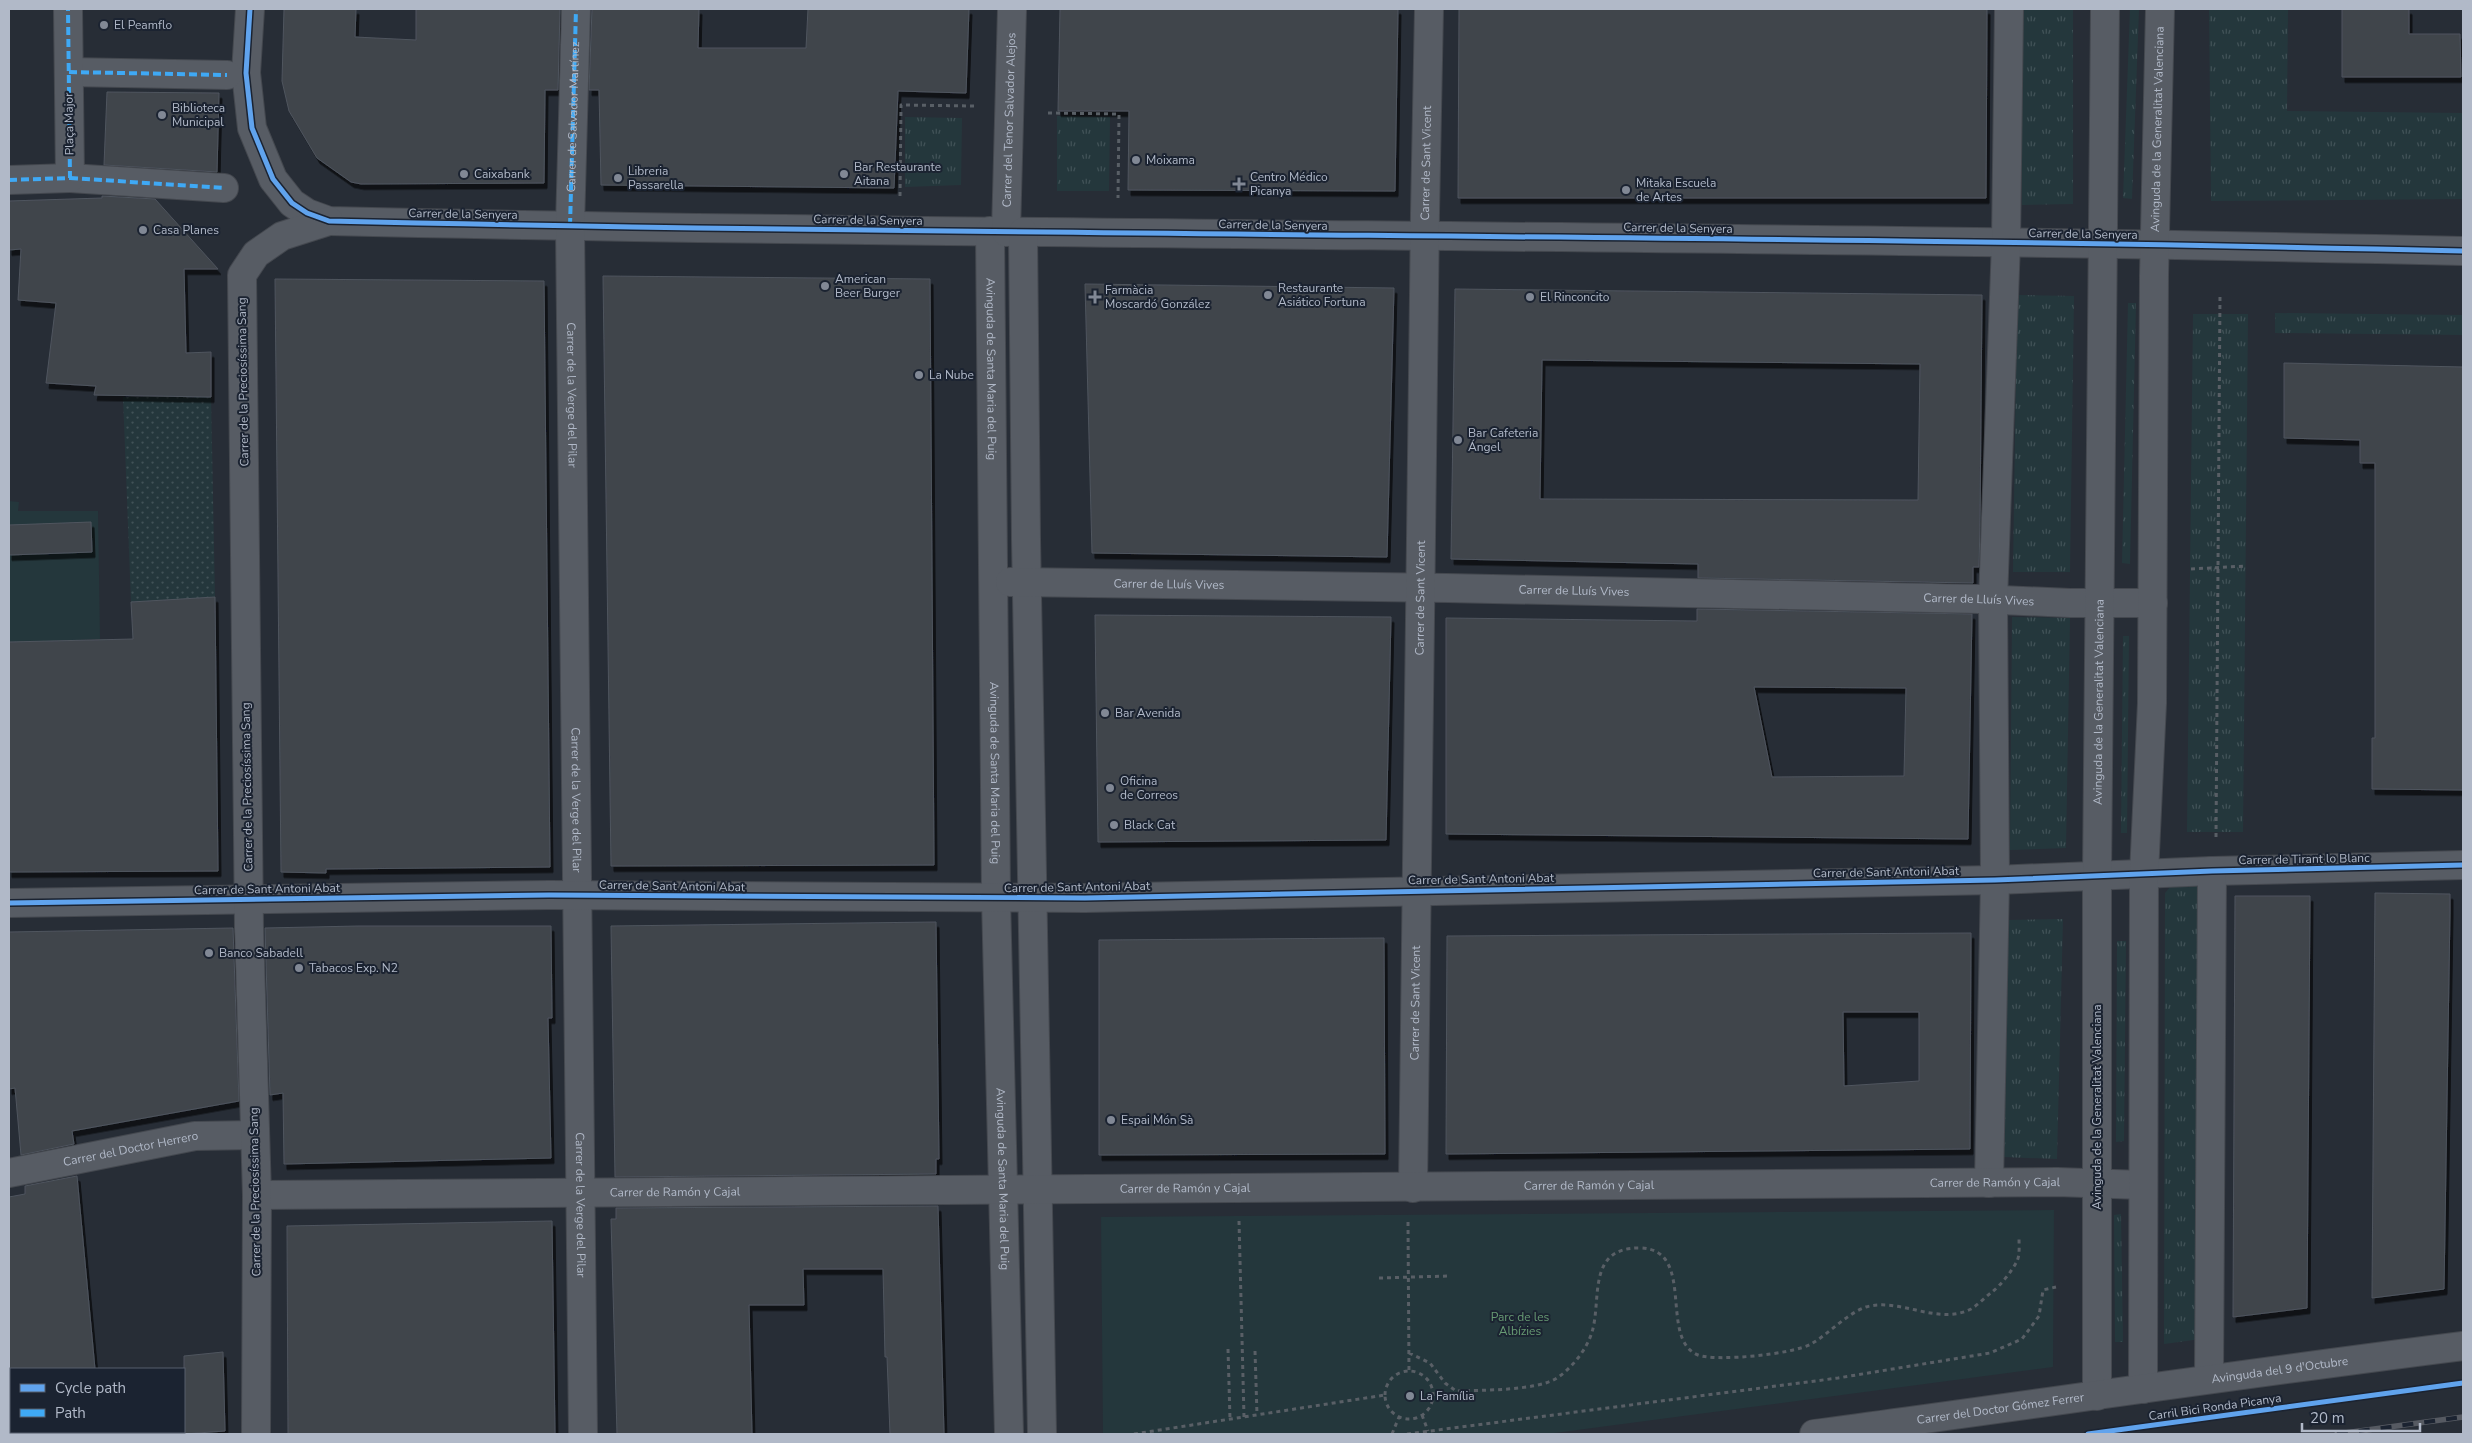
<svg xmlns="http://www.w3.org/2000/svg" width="2472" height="1443" font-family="'Nunito Sans',sans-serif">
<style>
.grass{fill:url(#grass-tufts)}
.park{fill:#24373c}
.garden{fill:url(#garden-dots)}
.building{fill:#3f444c;stroke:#4f555e;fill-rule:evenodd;filter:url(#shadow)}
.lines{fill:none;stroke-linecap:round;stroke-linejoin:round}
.minor-casing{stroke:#44484f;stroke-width:30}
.path{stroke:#595f66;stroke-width:3;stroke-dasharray:4 4;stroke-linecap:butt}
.minor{stroke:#575c64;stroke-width:28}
.rail-casing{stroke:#565a62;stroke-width:5.5}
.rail{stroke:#1b2331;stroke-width:4;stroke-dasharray:11;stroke-linecap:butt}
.quiet{stroke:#3fa9f5;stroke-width:4;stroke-dasharray:8 4;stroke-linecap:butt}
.cycleway-casing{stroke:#1b2331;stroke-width:8}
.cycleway{stroke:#60a3ed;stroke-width:5}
.poi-dot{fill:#818895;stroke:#1b2331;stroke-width:2}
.labels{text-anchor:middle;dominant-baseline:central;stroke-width:4;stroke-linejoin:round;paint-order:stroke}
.poi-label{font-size:12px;fill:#b1b9c8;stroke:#1b2331;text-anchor:start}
.street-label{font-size:12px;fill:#b1b9c8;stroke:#1b2331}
.park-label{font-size:12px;fill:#679a73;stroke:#1b2331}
</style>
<defs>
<pattern id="grass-tufts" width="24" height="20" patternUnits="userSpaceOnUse" patternTransform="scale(1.25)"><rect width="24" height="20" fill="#24373c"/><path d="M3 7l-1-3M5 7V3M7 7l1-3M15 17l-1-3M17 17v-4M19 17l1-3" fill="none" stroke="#415257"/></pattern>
<pattern id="garden-dots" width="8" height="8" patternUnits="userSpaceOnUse" patternTransform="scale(1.25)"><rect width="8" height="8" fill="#24373c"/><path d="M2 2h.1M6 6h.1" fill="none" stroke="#415257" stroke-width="1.8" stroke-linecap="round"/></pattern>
<filter id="shadow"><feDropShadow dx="3" dy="5.5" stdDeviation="0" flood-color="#0009"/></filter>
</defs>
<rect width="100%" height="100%" fill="#272d36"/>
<path class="grass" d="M2021,9H2073V204L2022,205Z
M2130,9H2139L2132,199L2123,198Z
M2209,9H2288L2287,111L2463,113V199L2211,201Z
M1057,116L1110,117L1109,191H1057Z
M905,117L962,118L961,185L905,187Z
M2017,295L2074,296L2070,572H2013Z
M2128,303H2136L2130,564L2122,563Z
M2275,313L2463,315V335L2275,333Z
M2193,314H2248L2243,832H2187Z
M2012,617L2070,618L2066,848L2010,850Z
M2123,636H2129L2127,833H2121Z
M2196,885L2201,887V1339L2164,1344L2165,893L2171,886Z
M2063,919L2057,1159L2004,1157L2008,920Z
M2117,941H2126L2124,1141L2116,1142Z
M2121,1214L2123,1342H2115L2114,1215Z"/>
<path class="park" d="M9,501L19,502L18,511H98L100,639L9,643Z
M2054,1210L2053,1367L1547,1434H1103L1101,1217Z"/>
<path class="garden" d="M123,397H211L215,597L131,602Z"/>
<path class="building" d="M284,9H356L355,37L416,40V9H560L558,90H545L544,183L361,184L351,182L317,158L289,111L282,81Z
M592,9H699L698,48H806L808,9H969L966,93L898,91L894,188L601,185L599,90H589Z
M1060,9H1398L1395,191L1128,190L1129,111H1058Z
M1459,9H1987L1986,198H1458Z
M2342,9H2409V34H2460L2461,77H2342Z
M107,92L219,93L217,172L104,165Z
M102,196L155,199L218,269H184L186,353L211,352V397L94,395L96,386L46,383L56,303L18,300L21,249L9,250V201L102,198Z
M603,276L930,279L934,865L611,866Z
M275,279L544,281L550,867L326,869V873L281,872Z
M1085,284L1394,288L1387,557L1092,553Z
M1455,289L1982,295L1980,525L1979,567H1973V583L1698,578V564L1451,559ZM1542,360L1920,364L1918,500L1540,499Z
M2284,363L2463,367V790L2372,789V738H2375V463H2360V440L2284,438Z
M91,522L92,552L9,555V525Z
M215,597L218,871L9,872V642L133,639L131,602Z
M1697,609L1972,614L1968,839L1446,834V618L1697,621ZM1754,687L1906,688L1904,776L1772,777Z
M1095,615L1391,617L1386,840L1098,842Z
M2375,893L2450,894V911L2444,1289L2372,1298Z
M2235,896H2310L2307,1308L2233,1317Z
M936,922L939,1159H936V1174L615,1177L611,926Z
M358,926H551L552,1018H548L551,1158L284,1164L283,1093L270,1095L265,928Z
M233,928L239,1101L72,1131L74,1144L21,1155L15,1088L9,1089V932Z
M1971,933L1970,1149L1446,1154L1447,936ZM1843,1012H1919V1081L1844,1086Z
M1384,938L1385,1154L1099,1155V940Z
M77,1176L95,1369H9V1197L25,1194V1186Z
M938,1206L944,1434H890L887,1357H885L883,1269H803L804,1305H749L752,1434H617L611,1219H616V1208Z
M552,1221L555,1434H288L287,1226Z
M223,1352L225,1431L184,1434V1356Z"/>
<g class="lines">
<defs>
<g id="minor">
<path d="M250,9L246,73L252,128L273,179L292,203L307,213L329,221C1040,237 1752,234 2463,251"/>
<path id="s1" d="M576,9L570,226L583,1434"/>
<path d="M69,72L227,75"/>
<path d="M70,178L224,188"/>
<path d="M9,180L70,178L68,9"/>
<path id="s2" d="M990,231L996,898L1009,1434"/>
<path id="s3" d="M1006,232L1012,9"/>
<path d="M1023,232L1026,539L1042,1434"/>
<path id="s4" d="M1010,582L1447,588L1979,599L2070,603H2153"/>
<path d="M9,903L549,895L1085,898L1995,880L2212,871L2463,865"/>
<path id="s5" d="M9,1173L195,1136L254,1135"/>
<path d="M1989,1183L1995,880L1993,600L2006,242L2009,9"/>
<path id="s6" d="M1413,1188L1425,213L1429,9"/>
<path id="s7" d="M257,1195L2057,1182L2142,1185"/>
<path d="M2209,1379L2212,871"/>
<path id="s8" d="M2143,1389L2144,874L2152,703L2154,276L2160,9"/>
<path id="s9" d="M2097,1396V877L2105,9"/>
<path d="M256,1434L257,1195L249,928L242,275L256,254L282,236L329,221"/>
<path id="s10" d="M1814,1434C2031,1405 2247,1373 2463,1346"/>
</g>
</defs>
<use href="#minor" class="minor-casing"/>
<path class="path" d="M1048,113L1119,114L1118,198
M900,196L901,105L974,106
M2191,569L2246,566
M2216,837L2220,295
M1239,1221L1244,1417
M1408,1222L1409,1371
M1379,1278L1448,1276
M1228,1349L1230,1419
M1255,1351L1257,1415
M1409,1353L1430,1363L1445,1383L1456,1391C1480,1390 1537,1391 1557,1378C1572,1368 1587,1349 1592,1332C1602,1300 1586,1247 1640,1248C1697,1249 1658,1339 1698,1355C1716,1362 1794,1354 1811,1344C1829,1334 1846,1314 1866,1307C1900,1297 1937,1326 1971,1309C1978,1305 1985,1297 1992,1292C2001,1285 2012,1271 2017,1261C2020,1255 2019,1245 2019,1238
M1385 1395a24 24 0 1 1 48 0a24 24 0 1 1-48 0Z
M1422,1415L1428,1431
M1134,1434L1385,1395
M1392,1434L1399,1417
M1407,1434L1838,1378L1990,1353L2022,1339L2039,1316L2043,1290L2056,1287"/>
<use href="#minor" class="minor"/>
<defs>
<path id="rail" d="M2337,1434L2463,1417"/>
</defs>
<use href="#rail" class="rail-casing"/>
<use href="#rail" class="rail"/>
<g class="quiet">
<path d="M69,72L227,75"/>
<path d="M70,178L224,188"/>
<path d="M9,180L70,178L68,9"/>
<path id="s11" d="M570,226L576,9"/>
</g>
<defs>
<path id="cycleway" d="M250,9L246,73L252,128L273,179L292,203L307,213L329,221C1040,237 1752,234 2463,251
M9,903L549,895L1085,898L1995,880L2212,871L2463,865
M2088,1434L2463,1383"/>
</defs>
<use href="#cycleway" class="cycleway-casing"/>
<use href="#cycleway" class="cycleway"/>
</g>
<g class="poi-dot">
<circle cx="104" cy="25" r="5"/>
<circle cx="162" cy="115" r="5"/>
<circle cx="1136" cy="160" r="5"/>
<circle cx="464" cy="174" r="5"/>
<circle cx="844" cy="174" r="5"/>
<circle cx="618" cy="178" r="5"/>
<path d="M1236.5 176.5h5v5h5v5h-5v5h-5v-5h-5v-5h5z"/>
<circle cx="1626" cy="190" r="5"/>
<circle cx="143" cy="230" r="5"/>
<circle cx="825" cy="286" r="5"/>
<circle cx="1268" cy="295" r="5"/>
<path d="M1092.5 289.5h5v5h5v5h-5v5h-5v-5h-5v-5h5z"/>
<circle cx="1530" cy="297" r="5"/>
<circle cx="919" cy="375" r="5"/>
<circle cx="1458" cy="440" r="5"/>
<circle cx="1105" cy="713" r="5"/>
<circle cx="1110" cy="788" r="5"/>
<circle cx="1114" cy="825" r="5"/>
<circle cx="209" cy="953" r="5"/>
<circle cx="299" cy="968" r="5"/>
<circle cx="1111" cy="1120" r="5"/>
<circle cx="1410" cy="1396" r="5"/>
</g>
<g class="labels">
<g class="poi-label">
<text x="114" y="25">El Peamflo</text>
<text x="172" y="108">Biblioteca<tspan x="172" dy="14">Municipal</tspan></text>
<text x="1146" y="160">Moixama</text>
<text x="854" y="167">Bar Restaurante<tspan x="854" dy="14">Aitana</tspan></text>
<text x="628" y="171">Libreria<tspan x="628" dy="14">Passarella</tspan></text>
<text x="474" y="174">Caixabank</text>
<text x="1250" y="177">Centro Médico<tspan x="1250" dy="14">Picanya</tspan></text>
<text x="1636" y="183">Mitaka Escuela<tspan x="1636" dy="14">de Artes</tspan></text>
<text x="153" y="230">Casa Planes</text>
<text x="835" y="279">American<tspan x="835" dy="14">Beer Burger</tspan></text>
<text x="1278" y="288">Restaurante<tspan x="1278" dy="14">Asiático Fortuna</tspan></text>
<text x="1105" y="290">Farmàcia<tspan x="1105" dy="14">Moscardó González</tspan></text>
<text x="1540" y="297">El Rinconcito</text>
<text x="929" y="375">La Nube</text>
<text x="1468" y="433">Bar Cafeteria<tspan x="1468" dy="14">Ángel</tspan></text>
<text x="1115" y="713">Bar Avenida</text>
<text x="1120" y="781">Oficina<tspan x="1120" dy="14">de Correos</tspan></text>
<text x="1124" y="825">Black Cat</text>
<text x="219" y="953">Banco Sabadell</text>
<text x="309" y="968">Tabacos Exp. N2</text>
<text x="1121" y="1120">Espai Món Sà</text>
<text x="1420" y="1396">La Família</text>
</g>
<g class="street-label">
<text stroke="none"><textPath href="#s11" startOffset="109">Carrer de Salvador Martínez</textPath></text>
<text stroke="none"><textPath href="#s3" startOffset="112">Carrer del Tenor Salvador Alejos</textPath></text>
<text transform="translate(69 124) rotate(-91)">Plaça Major</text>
<text stroke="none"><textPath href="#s8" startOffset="1260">Avinguda de la Generalitat Valenciana</textPath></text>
<text stroke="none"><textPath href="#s6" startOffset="1025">Carrer de Sant Vicent</textPath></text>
<text transform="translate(463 214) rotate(1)">Carrer de la Senyera</text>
<text transform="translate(868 220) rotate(1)">Carrer de la Senyera</text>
<text transform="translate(1273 225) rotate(1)">Carrer de la Senyera</text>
<text transform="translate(1678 228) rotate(1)">Carrer de la Senyera</text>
<text transform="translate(2083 234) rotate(1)">Carrer de la Senyera</text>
<text stroke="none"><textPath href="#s2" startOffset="138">Avinguda de Santa Maria del Puig</textPath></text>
<text transform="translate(243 382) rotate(-91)">Carrer de la Preciosíssima Sang</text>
<text stroke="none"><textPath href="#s1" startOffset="386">Carrer de la Verge del Pilar</textPath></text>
<text stroke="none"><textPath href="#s4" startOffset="159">Carrer de Lluís Vives</textPath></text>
<text stroke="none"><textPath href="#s4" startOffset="564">Carrer de Lluís Vives</textPath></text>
<text stroke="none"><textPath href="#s6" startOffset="590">Carrer de Sant Vicent</textPath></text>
<text stroke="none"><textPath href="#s4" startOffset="969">Carrer de Lluís Vives</textPath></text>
<text stroke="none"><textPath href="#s9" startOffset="694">Avinguda de la Generalitat Valenciana</textPath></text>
<text stroke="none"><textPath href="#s2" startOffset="542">Avinguda de Santa Maria del Puig</textPath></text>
<text transform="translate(247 787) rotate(-91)">Carrer de la Preciosíssima Sang</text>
<text stroke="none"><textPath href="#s1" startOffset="791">Carrer de la Verge del Pilar</textPath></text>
<text transform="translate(2304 859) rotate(-1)">Carrer de Tirant lo Blanc</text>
<text transform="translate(1886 872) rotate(-1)">Carrer de Sant Antoni Abat</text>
<text transform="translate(1481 879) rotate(-1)">Carrer de Sant Antoni Abat</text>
<text transform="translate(672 886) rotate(1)">Carrer de Sant Antoni Abat</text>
<text transform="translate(1077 887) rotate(-1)">Carrer de Sant Antoni Abat</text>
<text transform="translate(267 889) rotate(-1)">Carrer de Sant Antoni Abat</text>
<text stroke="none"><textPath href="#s6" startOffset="185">Carrer de Sant Vicent</textPath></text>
<text transform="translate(2097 1107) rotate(-90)">Avinguda de la Generalitat Valenciana</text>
<text stroke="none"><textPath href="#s5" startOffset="124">Carrer del Doctor Herrero</textPath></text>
<text stroke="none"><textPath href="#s2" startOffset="948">Avinguda de Santa Maria del Puig</textPath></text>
<text stroke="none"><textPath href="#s7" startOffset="1738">Carrer de Ramón y Cajal</textPath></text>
<text stroke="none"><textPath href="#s7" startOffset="1332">Carrer de Ramón y Cajal</textPath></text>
<text stroke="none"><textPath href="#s7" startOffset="928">Carrer de Ramón y Cajal</textPath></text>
<text transform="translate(255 1192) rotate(-91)">Carrer de la Preciosíssima Sang</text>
<text stroke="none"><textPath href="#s7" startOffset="418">Carrer de Ramón y Cajal</textPath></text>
<text stroke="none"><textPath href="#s1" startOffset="1196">Carrer de la Verge del Pilar</textPath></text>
<text stroke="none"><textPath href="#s10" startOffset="470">Avinguda del 9 d'Octubre</textPath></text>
<text transform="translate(2215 1407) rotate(-8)">Carril Bici Ronda Picanya</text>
<text stroke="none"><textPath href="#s10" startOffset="188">Carrer del Doctor Gómez Ferrer</textPath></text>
</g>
<g class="park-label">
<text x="1520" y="1317">Parc de les<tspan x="1520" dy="14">Albízies</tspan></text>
</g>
</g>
<rect width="2472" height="1443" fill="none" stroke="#b1b9c8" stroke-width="20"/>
<rect x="10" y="1368" width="175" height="65" fill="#1b2331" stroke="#575f6d"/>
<rect x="20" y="1384" width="25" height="8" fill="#60a3ed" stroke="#575f6d"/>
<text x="55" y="1393" font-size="15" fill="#b1b9c8">Cycle path</text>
<rect x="20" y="1409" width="25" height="8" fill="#3fa9f5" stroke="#575f6d"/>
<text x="55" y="1418" font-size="15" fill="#b1b9c8">Path</text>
<path d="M2302 1423v8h118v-8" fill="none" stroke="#b1b9c8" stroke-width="2.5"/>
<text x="2310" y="1423" font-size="15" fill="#b1b9c8" stroke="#1b2331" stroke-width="4" paint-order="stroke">20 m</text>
</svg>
